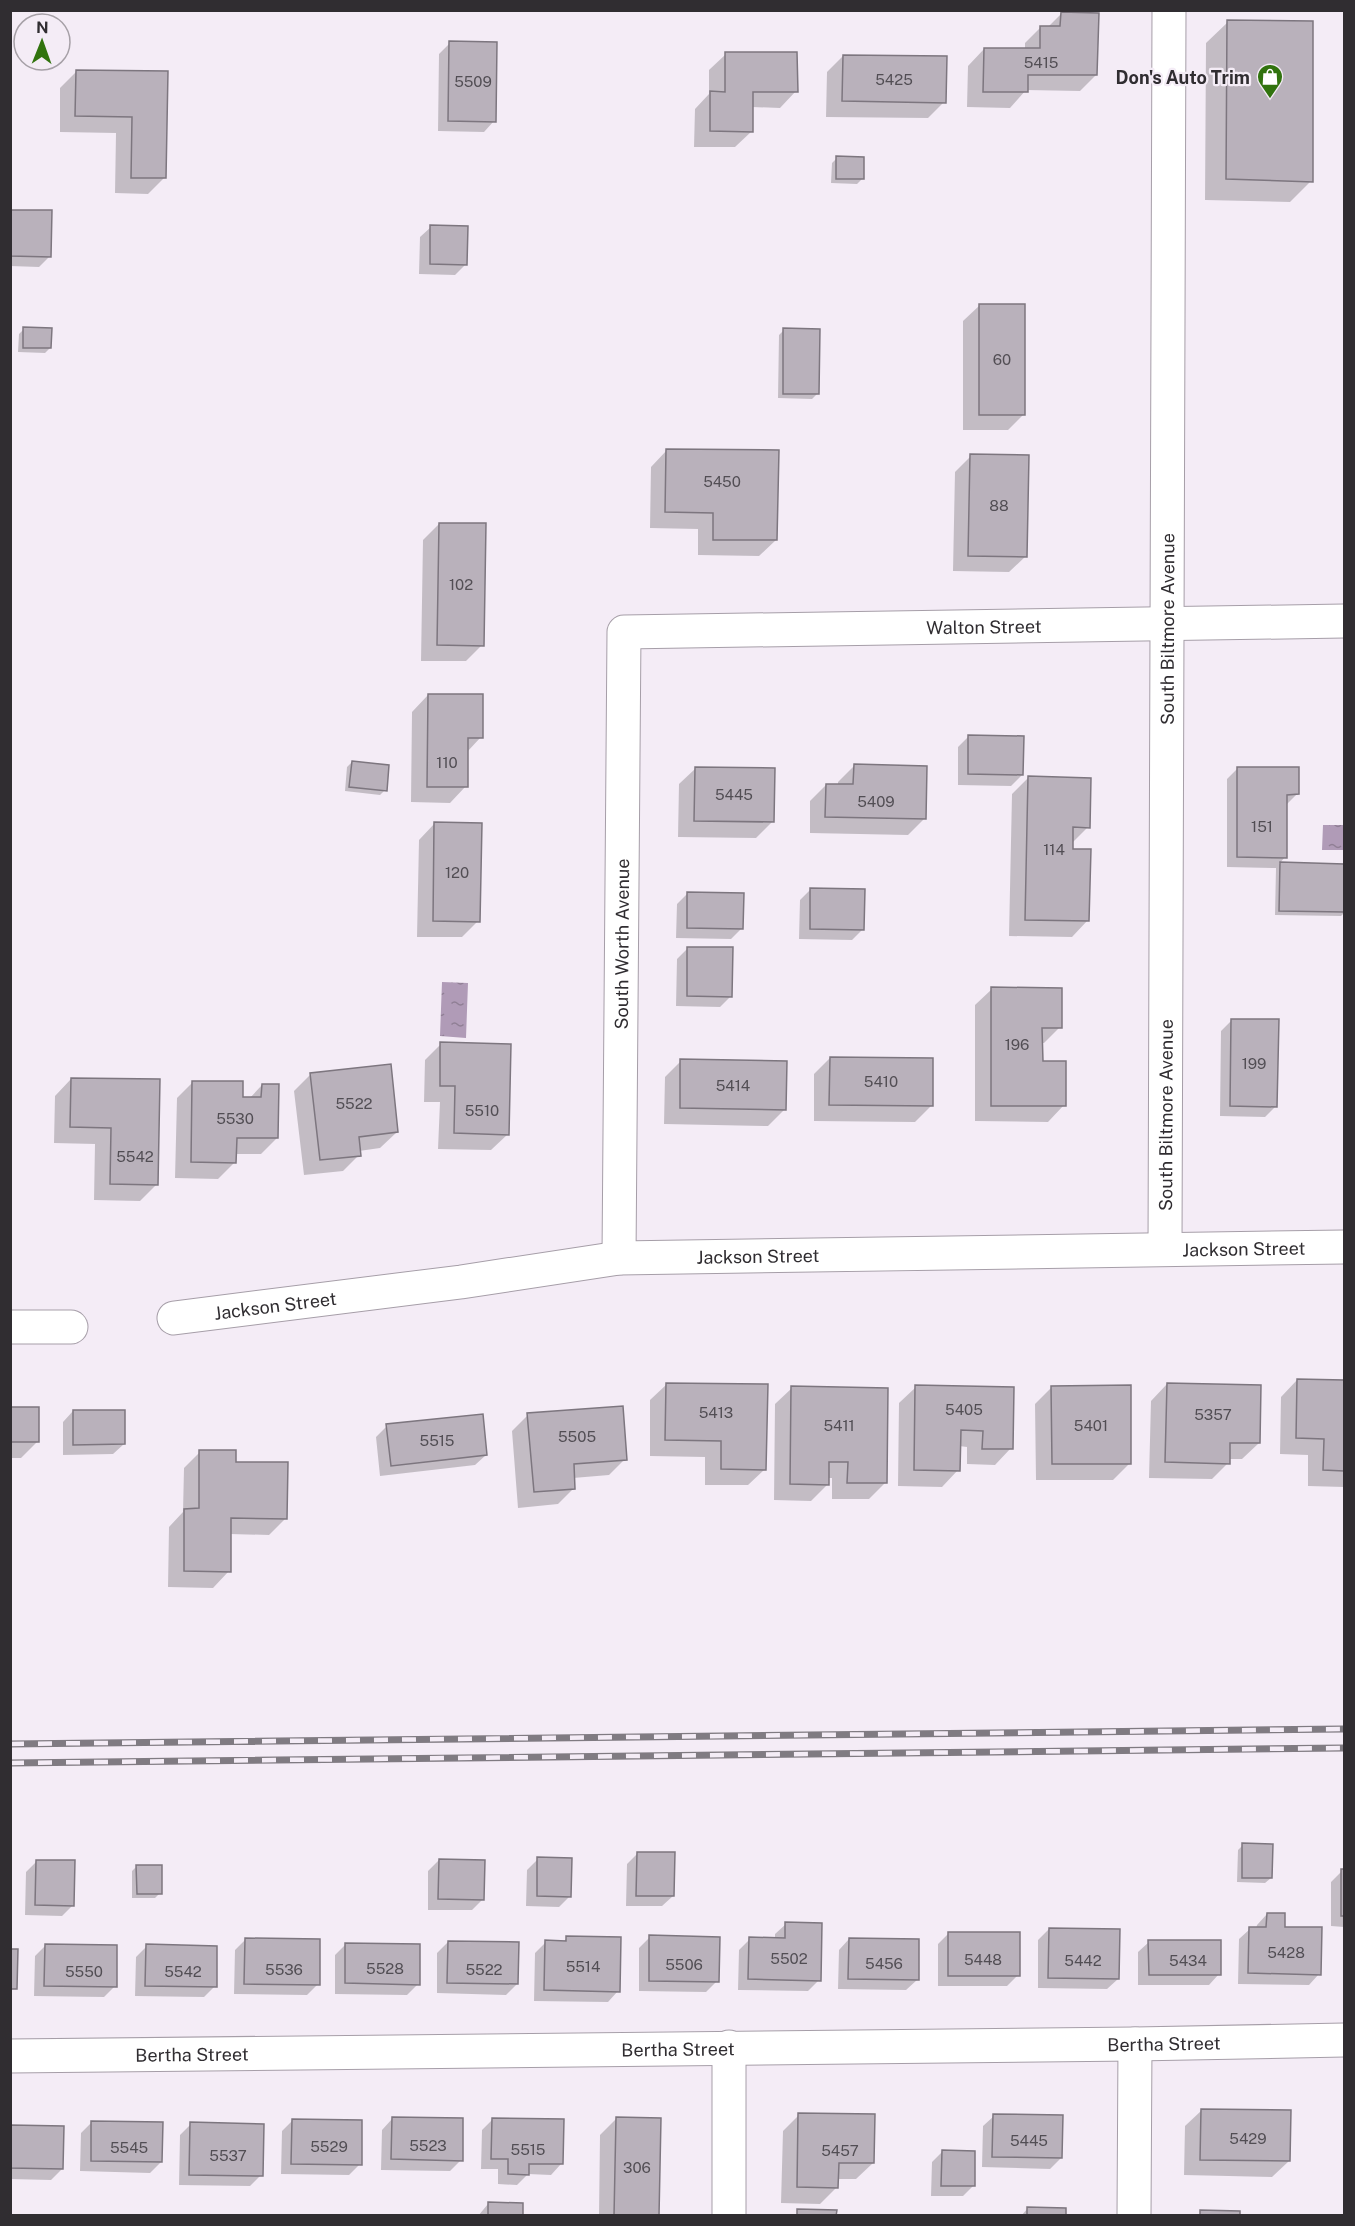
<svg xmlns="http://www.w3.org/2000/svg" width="1355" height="2226" font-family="'Public Sans',sans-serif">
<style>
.water{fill:url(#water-ripples)}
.shadow{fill:#0003}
.building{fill:#b9b1bb;stroke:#7d767f;stroke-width:1.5}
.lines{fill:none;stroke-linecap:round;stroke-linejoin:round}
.street-casing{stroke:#a69ea8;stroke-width:35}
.street{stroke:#fff;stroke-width:33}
.rail-casing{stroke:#807b82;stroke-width:7}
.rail{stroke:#f4ecf6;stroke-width:4.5;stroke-dasharray:14;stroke-linecap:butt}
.labels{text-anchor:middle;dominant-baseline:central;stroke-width:4.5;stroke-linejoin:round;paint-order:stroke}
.number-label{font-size:15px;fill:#524e54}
.poi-label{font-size:18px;font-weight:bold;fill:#302d31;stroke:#f4ecf6;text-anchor:end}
.street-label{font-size:18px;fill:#302d31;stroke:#f4ecf6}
</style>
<defs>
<pattern id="water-ripples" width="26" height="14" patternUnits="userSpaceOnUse" patternTransform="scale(1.5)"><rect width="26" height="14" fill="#b09bb7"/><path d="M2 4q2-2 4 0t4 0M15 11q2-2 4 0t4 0" fill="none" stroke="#907f95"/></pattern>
</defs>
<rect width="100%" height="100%" fill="#f4ecf6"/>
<path class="water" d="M1323,825H1344V850H1322Z
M442,982L468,983L466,1038L440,1036Z"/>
<path class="shadow" d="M1061,14L1096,75L1080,91L1026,90L1010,108L967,107L968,66L984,49L1025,50V43L1041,27H1048Z
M1228,22L1311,181L1290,202L1205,200L1206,43Z
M450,43L494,121L484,132L438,131L439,54Z
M726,54L796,91L780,108L752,107V131L735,147H694L695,109L709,94V70Z
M843,56L944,102L928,118L826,117L827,72Z
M77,71L166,73L164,178L148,194L115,193L116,133L60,132V88Z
M837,158L862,179L857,184L831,183L832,163Z
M10,212L50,256L39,267L10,266Z
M431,227L466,264L455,275L419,274L420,237Z
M980,305L1024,414L1008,430H963V321Z
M24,329L50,348L45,353L18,352L19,334Z
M784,330L817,394L812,399L778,398L779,335Z
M667,450L776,540L759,556L698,555V529L650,528L651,467Z
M971,456L1026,556L1009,572L953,571L955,472Z
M439,524L482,645L466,661H421L423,540Z
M428,695L481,737L467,752L466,786L450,803L411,802L412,712Z
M969,736L1022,775L1011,786L958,785V747Z
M352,762L385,790L380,795L345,791L347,767Z
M854,766L925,818L908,835L810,833V801L826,785H838V782Z
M696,768L772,822L756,838L678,837L679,784Z
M1238,768L1297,794L1286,805L1285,857L1279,864L1344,865V913L1341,916L1275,915L1276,868L1227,867V779Z
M1028,778L1088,827L1071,844L1088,920L1072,937L1009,936L1012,794Z
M435,823L478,921L462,937H417L419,840Z
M811,889L863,929L852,940L799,939L800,900Z
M688,893L742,928L731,939L676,938L677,904Z
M688,948L731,996L720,1007L676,1006L677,959Z
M992,989L1060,1027L1044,1043H1041V1062L1064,1105L1048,1122L975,1121V1005Z
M1232,1020L1276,1106L1265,1117L1220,1116L1221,1031Z
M441,1044L508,1134L491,1150L438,1149L440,1102H424L425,1060Z
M830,1058L931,1106L915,1122L814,1121V1074Z
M681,1061L784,1110L768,1126L664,1124L665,1077Z
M310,1075L397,1132L380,1148L359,1151V1155L343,1171L304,1175L294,1091Z
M71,1079L158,1081L157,1184L140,1201L94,1200L95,1144L54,1143L55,1096Z
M193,1082L241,1099H249L262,1085L277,1138L261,1154H235V1162L218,1179L175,1178L177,1098Z
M1297,1380L1344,1381V1487L1308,1486V1455L1280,1454L1281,1397Z
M667,1384L765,1469L748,1485H705V1457L650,1456V1400Z
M1167,1384L1259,1443L1242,1459H1228V1463L1212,1479L1149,1478L1151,1401Z
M916,1387L1011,1448L995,1465L967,1464V1447L959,1446L958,1470L942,1487L898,1486L899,1403Z
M1052,1387L1130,1463L1113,1480H1036L1035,1404Z
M792,1388L885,1483L869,1499H832V1478H828V1484L811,1501L774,1500L775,1404Z
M10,1408L37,1442L21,1458H10Z
M73,1411L124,1444L113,1454L63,1455V1422Z
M528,1415L625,1459L609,1475L573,1478L574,1488L558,1504L518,1508L512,1431Z
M387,1426L486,1455L475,1465L380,1476L376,1437Z
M200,1452L234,1463L286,1518L269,1535L230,1534L229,1571L213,1588L168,1587L169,1527L183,1512L184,1468Z
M1243,1845L1271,1878L1265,1883L1237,1882L1238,1850Z
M638,1853L673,1896L662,1906H626L627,1864Z
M538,1859L570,1896L559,1907L526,1906L527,1870Z
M439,1860L483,1899L472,1910H428V1871Z
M37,1861L73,1905L62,1916L25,1915L26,1872Z
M137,1866L160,1893L155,1898H132V1871Z
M1342,1871H1344V1927L1331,1926V1882Z
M1267,1914L1319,1974L1309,1985L1238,1984L1239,1939L1250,1929H1256L1257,1925Z
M786,1924L819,1980L808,1991L738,1990L739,1950L750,1939H775V1934Z
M1049,1929L1118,1979L1107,1989L1038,1988V1940Z
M949,1933L1018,1975L1007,1986H938V1944Z
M650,1937L717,1981L706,1992L639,1991V1948Z
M567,1938L618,1991L608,2002L534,2001L535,1953L546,1942H563Z
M849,1939L917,1980L906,1990L838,1989L839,1950Z
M245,1940L318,1984L307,1995L234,1994L235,1950Z
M448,1942L517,1984L506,1995L437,1993V1953Z
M1149,1942L1219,1974L1209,1985H1138V1952Z
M346,1944L418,1984L407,1995L335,1994V1955Z
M46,1945L115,1986L104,1997L34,1996L35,1956Z
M147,1946L215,1986L204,1997L135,1996L136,1957Z
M1202,2110L1289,2161L1272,2177L1184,2175L1185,2126Z
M799,2115L873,2163L856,2179H837V2187L820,2204L781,2203L783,2131Z
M994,2116L1061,2158L1050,2169L982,2167L983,2126Z
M392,2119L461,2160L450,2171L381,2170L382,2130Z
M493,2119L561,2164L551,2175L528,2174L517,2185L498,2184V2169H481L482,2130Z
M616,2119L658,2216H599L600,2135Z
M293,2120L360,2164L349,2175L281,2174L282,2131Z
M92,2122L161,2162L150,2173L80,2171L81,2133Z
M191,2124L261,2175L250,2186L179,2185L180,2135Z
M10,2127L62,2169L51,2180L10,2179Z
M942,2152L973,2186L963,2196H931L932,2162Z
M488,2204L522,2216H478Z
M1028,2208L1064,2216H1021Z"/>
<path class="building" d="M1061,12L1099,13L1097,75H1028V92H983L984,48H1040V26H1060Z
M1227,20L1313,21V182L1226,179Z
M449,41L497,42L496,122L448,121Z
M725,52H797L798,92H753V132L710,131V91L725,92Z
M843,55L947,56L946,103L842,101Z
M76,70L168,71L166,178H131L132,117L75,116Z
M836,156L864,157V179H836Z
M10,210H52L51,257L10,256Z
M430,225L468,226L467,265L430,264Z
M979,304H1025V415H979Z
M23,327L52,328L51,348H23Z
M783,328L820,329L819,394H783Z
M666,449L779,450L777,540H713V513L665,512Z
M970,454L1029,455L1027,557L968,556Z
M439,523H486L484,646L437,645Z
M428,694H483V738H468V787H427Z
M968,735L1024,736L1023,775L968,774Z
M352,761L389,765L387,791L349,787Z
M854,764L927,766L926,819L825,817L826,784H853Z
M695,767L775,768L774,822L694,821Z
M1237,767H1299V794L1287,795V858L1237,857Z
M1028,776L1091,778L1090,828L1073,827V849H1091L1089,921L1025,920Z
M434,822L482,823L480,922L433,921Z
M1280,862L1344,864V912L1279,911Z
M810,888L865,889L864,930L810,929Z
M687,892L744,893L743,929L687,928Z
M687,947H733L732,997L687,996Z
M991,987L1062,988V1028H1042L1043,1061H1066V1106H991Z
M1231,1019H1279L1277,1107L1230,1106Z
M440,1042L511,1044L509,1135L454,1133L455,1086H440Z
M830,1057L933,1058V1106L829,1105Z
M680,1059L787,1061L786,1110L680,1108Z
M391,1064L398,1132L359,1137L361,1156L320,1160L310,1073Z
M71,1078L160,1079L158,1185L110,1184L111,1128L70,1127Z
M192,1081H243V1097H261L262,1084H279L278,1138H237L236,1163L191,1162Z
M1297,1379L1344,1380V1471L1323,1470L1324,1439L1296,1438Z
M666,1383L768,1384L766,1470L721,1469V1441L665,1440Z
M1167,1383L1261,1385L1260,1443H1230V1464L1165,1462Z
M915,1385L1014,1387L1013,1449H982L983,1431L961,1430L960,1471L914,1470Z
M1131,1385V1464H1052L1051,1386Z
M791,1386L888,1388L887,1483H847L848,1462H829V1485L790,1484Z
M623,1406L627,1460L574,1464L575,1489L534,1492L527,1413Z
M10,1407H39V1442H10Z
M73,1410H125V1444L73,1445Z
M483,1414L487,1455L391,1466L386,1424Z
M199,1450H236V1462H288L287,1519L231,1518V1572L184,1571V1509L199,1508Z
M1242,1843L1273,1844L1272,1878H1242Z
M637,1852H675L674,1896H636Z
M537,1857L572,1858L571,1897L537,1896Z
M439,1859L485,1860L484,1900L438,1899Z
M36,1860H75L74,1906L35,1905Z
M136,1865H162V1894H137Z
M1341,1869H1344V1916H1341Z
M1267,1913H1285V1927H1322L1321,1975L1248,1973L1249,1927H1266Z
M785,1922L822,1923L821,1981L748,1979L749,1937L785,1938Z
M1049,1928L1120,1929L1119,1979L1048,1978Z
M948,1932H1020V1976H948Z
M649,1935L720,1937L719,1982L649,1981Z
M566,1936L621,1937L620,1992L544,1990L545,1940L566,1941Z
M245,1938L320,1939V1985L244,1984Z
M849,1938L919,1939V1980L848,1979Z
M1148,1940H1221V1975H1149Z
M448,1941L519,1942L518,1984L447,1983Z
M345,1943L420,1944V1985L345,1983Z
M45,1944L117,1945V1987L44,1986Z
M146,1944L217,1946V1987L145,1986Z
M10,1949H18L17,1989H10Z
M1201,2109L1291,2110L1290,2161L1200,2160Z
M798,2113L875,2114L874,2163H839L838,2188L797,2187Z
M993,2114L1063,2115L1062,2158L992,2157Z
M392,2117L463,2118V2161L391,2159Z
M616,2117L661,2118L659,2216H614Z
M492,2118L564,2119L563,2164H529V2175L508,2174V2159H491Z
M292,2119L362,2120V2165L291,2164Z
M91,2121L163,2122L162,2162L91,2161Z
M190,2122L264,2124L263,2176L189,2175Z
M10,2125L64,2126L63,2169L10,2168Z
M942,2150L975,2151V2186H941Z
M488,2202L523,2203V2216H488Z
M1027,2207L1066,2208V2216H1027Z
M797,2209L837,2210L836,2216H797Z
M1200,2210L1240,2211V2216H1200Z"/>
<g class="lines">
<defs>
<g id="street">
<path id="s1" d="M1165,1249L1169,10"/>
<path id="s2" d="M619,1258L624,632L1344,621"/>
<path id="s3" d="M174,1318L461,1282L619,1258L1344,1247"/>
<path d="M10,1327H71"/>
<path d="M729,2047V2216"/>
<path id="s4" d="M10,2056L1135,2044L1344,2040"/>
<path d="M1134,2216L1135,2044"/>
</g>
</defs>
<use href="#street" class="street-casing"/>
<use href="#street" class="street"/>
<defs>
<path id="rail" d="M10,1744L1344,1729
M10,1763L1344,1748"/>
</defs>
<use href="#rail" class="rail-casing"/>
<use href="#rail" class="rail"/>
</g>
<defs>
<symbol id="shop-pin" viewBox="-11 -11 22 30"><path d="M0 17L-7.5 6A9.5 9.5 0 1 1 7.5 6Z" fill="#31730e" stroke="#f4ecf6"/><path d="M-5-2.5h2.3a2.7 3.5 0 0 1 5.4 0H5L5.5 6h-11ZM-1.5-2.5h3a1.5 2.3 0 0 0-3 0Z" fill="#fff"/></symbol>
</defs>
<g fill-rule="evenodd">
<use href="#shop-pin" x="1255" y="62" width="30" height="40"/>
</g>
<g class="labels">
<g class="number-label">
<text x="1041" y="62">5415</text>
<text x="894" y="79">5425</text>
<text x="473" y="81">5509</text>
<text x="1002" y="359">60</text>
<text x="722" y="481">5450</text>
<text x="999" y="505">88</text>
<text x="461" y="584">102</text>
<text x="447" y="762">110</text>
<text x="734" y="794">5445</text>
<text x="876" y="801">5409</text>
<text x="1262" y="826">151</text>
<text x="1054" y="849">114</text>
<text x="457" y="872">120</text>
<text x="1017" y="1044">196</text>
<text x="1254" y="1063">199</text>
<text x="881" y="1081">5410</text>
<text x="733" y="1085">5414</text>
<text x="354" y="1103">5522</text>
<text x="482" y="1110">5510</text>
<text x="235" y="1118">5530</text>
<text x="135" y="1156">5542</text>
<text x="964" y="1409">5405</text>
<text x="716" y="1412">5413</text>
<text x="1213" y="1414">5357</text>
<text x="839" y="1425">5411</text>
<text x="1091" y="1425">5401</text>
<text x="577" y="1436">5505</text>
<text x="437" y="1440">5515</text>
<text x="1286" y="1952">5428</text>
<text x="789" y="1958">5502</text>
<text x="983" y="1959">5448</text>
<text x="1083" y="1960">5442</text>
<text x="1188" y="1960">5434</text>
<text x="884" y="1963">5456</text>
<text x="684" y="1964">5506</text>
<text x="583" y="1966">5514</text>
<text x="385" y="1968">5528</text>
<text x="284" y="1969">5536</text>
<text x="484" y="1969">5522</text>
<text x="84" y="1971">5550</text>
<text x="183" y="1971">5542</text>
<text x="1248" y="2138">5429</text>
<text x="1029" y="2140">5445</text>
<text x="428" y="2145">5523</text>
<text x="329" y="2146">5529</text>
<text x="129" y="2147">5545</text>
<text x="528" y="2149">5515</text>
<text x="840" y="2150">5457</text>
<text x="228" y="2155">5537</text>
<text x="637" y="2167">306</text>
</g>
<g class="poi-label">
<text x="1250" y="77">Don's Auto Trim</text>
</g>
<g class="street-label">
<text stroke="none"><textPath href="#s2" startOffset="986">Walton Street</textPath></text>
<text stroke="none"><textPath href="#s1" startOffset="620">South Biltmore Avenue</textPath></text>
<text stroke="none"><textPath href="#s2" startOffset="314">South Worth Avenue</textPath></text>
<text stroke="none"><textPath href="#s1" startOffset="134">South Biltmore Avenue</textPath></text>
<text stroke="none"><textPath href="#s3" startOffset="1074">Jackson Street</textPath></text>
<text stroke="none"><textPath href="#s3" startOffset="588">Jackson Street</textPath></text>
<text stroke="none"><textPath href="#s3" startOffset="102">Jackson Street</textPath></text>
<text stroke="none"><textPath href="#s4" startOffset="1154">Bertha Street</textPath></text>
<text stroke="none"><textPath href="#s4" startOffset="668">Bertha Street</textPath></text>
<text stroke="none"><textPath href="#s4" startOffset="182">Bertha Street</textPath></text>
</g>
</g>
<rect width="1355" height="2226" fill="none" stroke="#302d31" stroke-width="24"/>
<g transform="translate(42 42) rotate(1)"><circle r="28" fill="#f4ecf6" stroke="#a6a0a7" stroke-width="1.5"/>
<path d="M0-4.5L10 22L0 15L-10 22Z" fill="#31730e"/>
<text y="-9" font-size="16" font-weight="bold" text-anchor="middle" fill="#302d31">N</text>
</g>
</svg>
